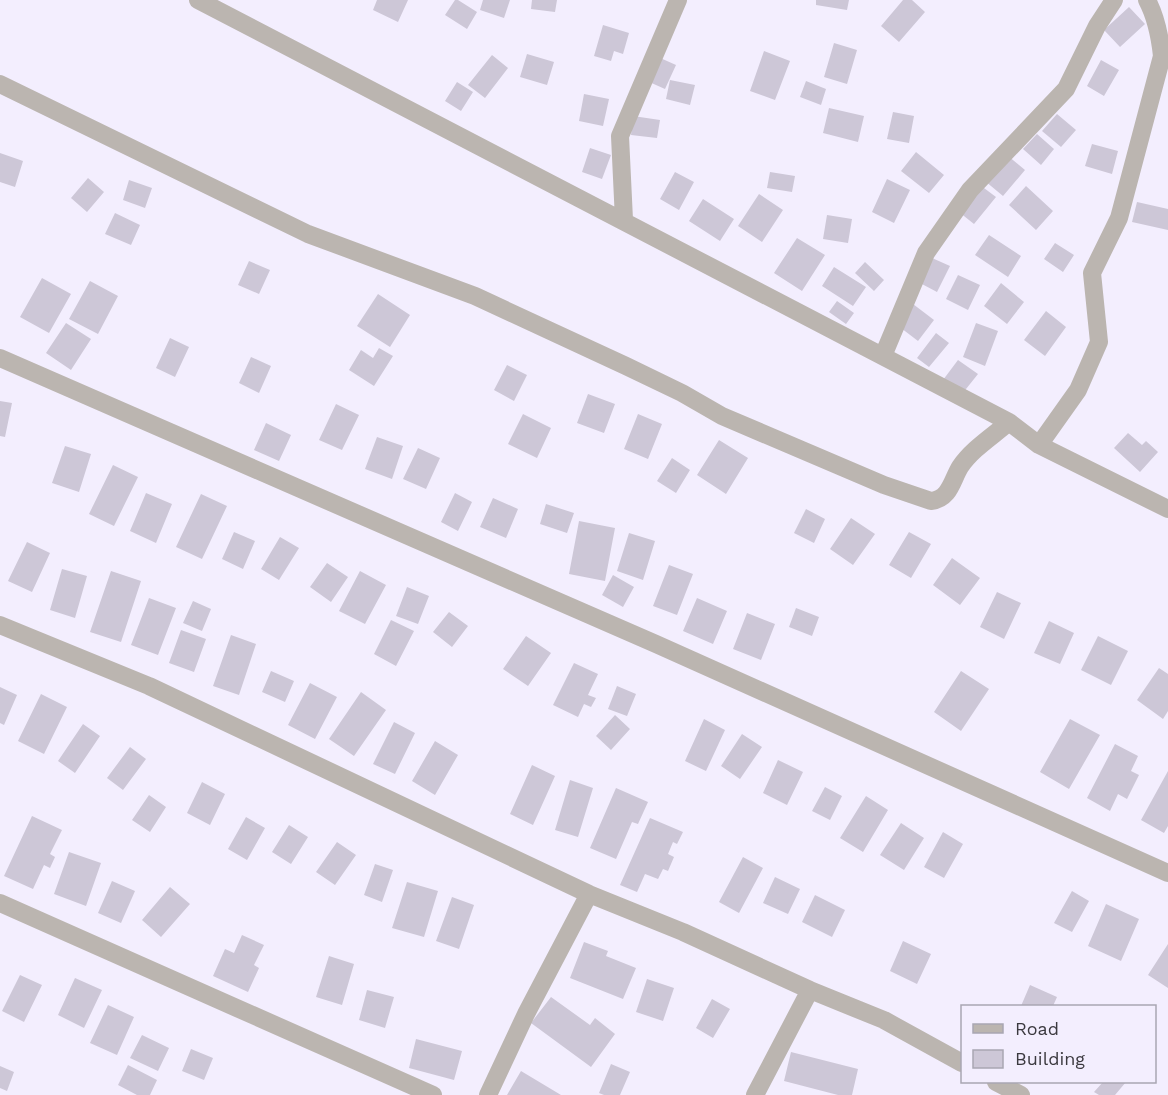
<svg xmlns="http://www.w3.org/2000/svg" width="1168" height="1095" font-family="'Work Sans',sans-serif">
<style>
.building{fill:#cdc7d7}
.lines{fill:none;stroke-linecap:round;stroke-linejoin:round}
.minor{stroke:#bbb5b0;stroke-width:18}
</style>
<rect width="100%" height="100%" fill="#f3eefe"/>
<path class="building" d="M377,0H408L398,22L373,10Z
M455,0H458L477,12L467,29L445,15Z
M483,0H510L504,18L480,10Z
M532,0H557L555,12L531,9Z
M816,0H849L847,10L816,5Z
M903,0H912L925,12L899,42L881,26Z
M1129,7L1145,24L1120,47L1104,30Z
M603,25L629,33L623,54L614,51L611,61L594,56Z
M834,43L857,50L847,84L824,77Z
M764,51L790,61L775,100L750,91Z
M527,54L554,62L547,85L520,77Z
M492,55L508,68L485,98L468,85Z
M658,57L676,65L665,89L647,81Z
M1101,60L1119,70L1104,96L1087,86Z
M670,80L695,85L690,105L666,99Z
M806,81L826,89L821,105L800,97Z
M457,82L473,92L461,111L445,101Z
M584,94L609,99L603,126L579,121Z
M829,108L864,116L858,142L823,133Z
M893,112L914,116L909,143L887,139Z
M1057,114L1076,130L1061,147L1042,131Z
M633,116L660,120L657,138L631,135Z
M1037,134L1054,149L1041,165L1023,149Z
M1092,144L1118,151L1112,174L1085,166Z
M590,148L611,155L602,179L582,172Z
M916,152L944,175L929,193L901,171Z
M0,153L23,161L15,187L0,182Z
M1007,155L1025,170L1003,196L985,181Z
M675,172L694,182L679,210L660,199Z
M770,172L795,176L792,192L767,188Z
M88,178L104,192L87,212L71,198Z
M887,179L910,190L894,223L872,212Z
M129,180L152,188L145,208L123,200Z
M980,185L996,197L974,224L959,212Z
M1026,186L1053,211L1036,230L1009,205Z
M759,194L783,210L762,242L738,226Z
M703,199L734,219L720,241L689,221Z
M1137,202L1168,209V230L1132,222Z
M115,213L140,225L131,245L105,234Z
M827,215L852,219L848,243L823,239Z
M989,235L1021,256L1008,277L975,255Z
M797,238L825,255L802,291L774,273Z
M1055,243L1074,255L1063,272L1044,259Z
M932,258L950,266L937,292L920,283Z
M249,261L270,270L259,294L238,285Z
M865,262L884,280L874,291L855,273Z
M834,267L866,287L853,306L822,286Z
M958,275L980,285L968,310L946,299Z
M42,278L71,294L49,333L20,317Z
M90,281L118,296L98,334L69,319Z
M1001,283L1024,302L1007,324L984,306Z
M378,294L410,315L390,347L357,326Z
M837,301L854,313L846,324L829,312Z
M913,304L934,320L918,341L897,325Z
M1046,311L1066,327L1045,356L1024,340Z
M66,323L91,339L71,370L46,353Z
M976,323L998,331L985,366L963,357Z
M936,333L949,343L929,367L917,358Z
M170,338L189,347L175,377L156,368Z
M379,348L393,356L374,386L349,370L361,350L373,358Z
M251,357L271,366L259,393L239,383Z
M958,360L978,374L962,394L943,380Z
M507,365L527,375L514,401L494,390Z
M588,394L615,404L604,433L577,423Z
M0,401L12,403L5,437L0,436Z
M336,404L359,415L342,450L319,440Z
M523,414L551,428L537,458L508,444Z
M638,414L662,424L648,459L624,449Z
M266,423L291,435L279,461L254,450Z
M1128,433L1142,445L1146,441L1158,452L1140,472L1114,448Z
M377,437L403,446L392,479L365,469Z
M719,440L748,458L726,494L697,475Z
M65,446L91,454L79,492L52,483Z
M418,448L440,458L426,489L403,479Z
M672,458L690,470L676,493L657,481Z
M113,465L138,477L114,526L89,514Z
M146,493L172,504L156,543L130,531Z
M455,493L472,502L458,531L441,522Z
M201,494L227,506L202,559L176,547Z
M493,498L518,509L506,538L480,527Z
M546,504L574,513L567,533L540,524Z
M806,509L825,519L814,543L794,533Z
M851,518L875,534L853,565L830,549Z
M579,521L615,528L605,581L569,574Z
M234,532L255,541L243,569L222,559Z
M909,532L931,544L911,578L889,565Z
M629,533L655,541L643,580L617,571Z
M280,537L299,548L279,580L261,569Z
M27,542L50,553L32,592L8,581Z
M952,558L980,578L960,605L933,585Z
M327,563L348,577L331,602L310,587Z
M669,565L693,574L677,615L653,606Z
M62,569L87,576L75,618L50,610Z
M111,571L141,581L121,642L90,632Z
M360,571L386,585L365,624L339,611Z
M613,575L634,587L623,607L602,595Z
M407,587L429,596L418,624L396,616Z
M997,592L1021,603L1004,639L980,627Z
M149,598L176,608L158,655L131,645Z
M697,598L727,611L713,644L683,631Z
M193,601L211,609L202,631L183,623Z
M796,608L819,617L812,636L789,627Z
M449,612L468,626L452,647L433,632Z
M747,613L775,624L761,660L733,649Z
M391,620L414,631L396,666L374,654Z
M1049,621L1074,633L1060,664L1034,653Z
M181,630L206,639L194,672L169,663Z
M231,635L256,644L239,695L213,686Z
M526,636L551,653L528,686L503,669Z
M1098,636L1128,651L1111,685L1081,670Z
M574,663L598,674L588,695L596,698L591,707L584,704L578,717L553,705Z
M1159,668L1168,674V711L1163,719L1137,700Z
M271,671L294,681L285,702L262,692Z
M961,671L989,689L961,731L934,712Z
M310,683L337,697L315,739L288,725Z
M617,686L636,694L627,716L608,709Z
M0,687L17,695L4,725L0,723Z
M361,692L386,710L354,756L329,739Z
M41,694L67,707L44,754L18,741Z
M615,715L630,729L611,750L596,736Z
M704,719L725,730L706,771L685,761Z
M1070,719L1100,735L1069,789L1040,772Z
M394,722L415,733L395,774L373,764Z
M83,724L100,736L75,773L58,761Z
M742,734L762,747L740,779L721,766Z
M435,741L458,755L435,795L412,781Z
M1115,744L1138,756L1131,771L1139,775L1127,799L1118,794L1110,811L1087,798Z
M130,747L146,759L123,790L107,778Z
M778,760L803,772L787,805L763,793Z
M532,765L555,776L533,825L510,814Z
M1168,771V826L1164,833L1141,820Z
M570,780L593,788L578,837L555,830Z
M202,782L225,794L210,825L187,813Z
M825,787L842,796L830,820L812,811Z
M616,788L648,802L638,824L632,822L616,859L590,848Z
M149,795L166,807L150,832L132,820Z
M866,796L888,810L863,852L840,838Z
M32,816L62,830L50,854L55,857L50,868L44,865L33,889L4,876Z
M246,817L265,828L247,860L228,849Z
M650,818L683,832L677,844L673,842L668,854L674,857L668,871L663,869L658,879L645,874L637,892L620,885Z
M901,823L924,838L904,870L880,855Z
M289,825L308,837L291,864L272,852Z
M943,832L963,844L944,878L924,867Z
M337,842L356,855L335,885L316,872Z
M69,852L101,863L86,906L54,894Z
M743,857L763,868L739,913L719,902Z
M375,864L393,870L382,902L364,895Z
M775,877L800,889L788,914L763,903Z
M112,881L135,891L121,923L98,913Z
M407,882L438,891L424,937L392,928Z
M170,887L190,904L161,937L142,920Z
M1072,891L1089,901L1072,932L1054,923Z
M815,895L845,910L832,937L802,922Z
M452,897L474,905L459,949L436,941Z
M1106,904L1139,919L1121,961L1088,946Z
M242,935L264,945L254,965L259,968L248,992L213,976L225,949L234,953Z
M903,941L931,954L917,984L890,971Z
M584,942L608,951L606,956L636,968L623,999L570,978Z
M1168,944V988L1148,975Z
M329,956L354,964L342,1005L316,997Z
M20,975L42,985L24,1022L2,1011Z
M75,978L102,990L84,1028L58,1015Z
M647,979L674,988L663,1021L636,1012Z
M1030,985L1057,997L1053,1006H1021Z
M367,990L394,997L385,1028L359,1020Z
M551,997L590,1025L595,1018L615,1034L591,1067L531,1023Z
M712,999L730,1009L713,1038L696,1028Z
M108,1005L134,1017L117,1055L90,1043Z
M142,1035L169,1048L158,1071L130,1058Z
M416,1039L462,1051L454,1080L409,1068Z
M191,1049L213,1058L204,1080L182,1071Z
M791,1052L858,1069L852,1095H838L784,1081Z
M611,1064L630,1072L620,1095H604L599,1093Z
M128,1065L157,1080L150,1095H137L118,1085Z
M0,1066L14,1072L7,1091L0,1088Z
M521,1071L561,1095H507Z
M1103,1082H1126L1115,1095H1099L1094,1092Z"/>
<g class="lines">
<path class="minor" d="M198,0L1009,422L1039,445L1168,509
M0,84L308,234L475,296L626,366L682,393L722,416L884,485L931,501C950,499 952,480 960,467C972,449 993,436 1009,422
M624,220L620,136L678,0
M883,356L926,253L970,190L1066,89L1097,26L1114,0
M0,358L656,644L1168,873
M1039,445L1078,390L1099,342L1092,273L1119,218L1162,56C1160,37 1156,17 1147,0
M0,625L149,686L589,894L683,932L810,990L884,1020L962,1063
M0,903L433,1095
M996,1082L1021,1095
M488,1095L526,1014L589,894
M755,1095L810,990"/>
</g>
<rect x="961" y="1005" width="195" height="78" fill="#f3eefe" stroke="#a9a6b2" stroke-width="1.5"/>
<rect x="973" y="1024" width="30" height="9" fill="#bbb5b0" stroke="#a9a6b2" stroke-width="1.5"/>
<text x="1015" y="1035" font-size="18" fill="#3b393f">Road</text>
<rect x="973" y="1050" width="30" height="18" fill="#cdc7d7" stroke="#a9a6b2" stroke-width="1.5"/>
<text x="1015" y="1065" font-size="18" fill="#3b393f">Building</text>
</svg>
